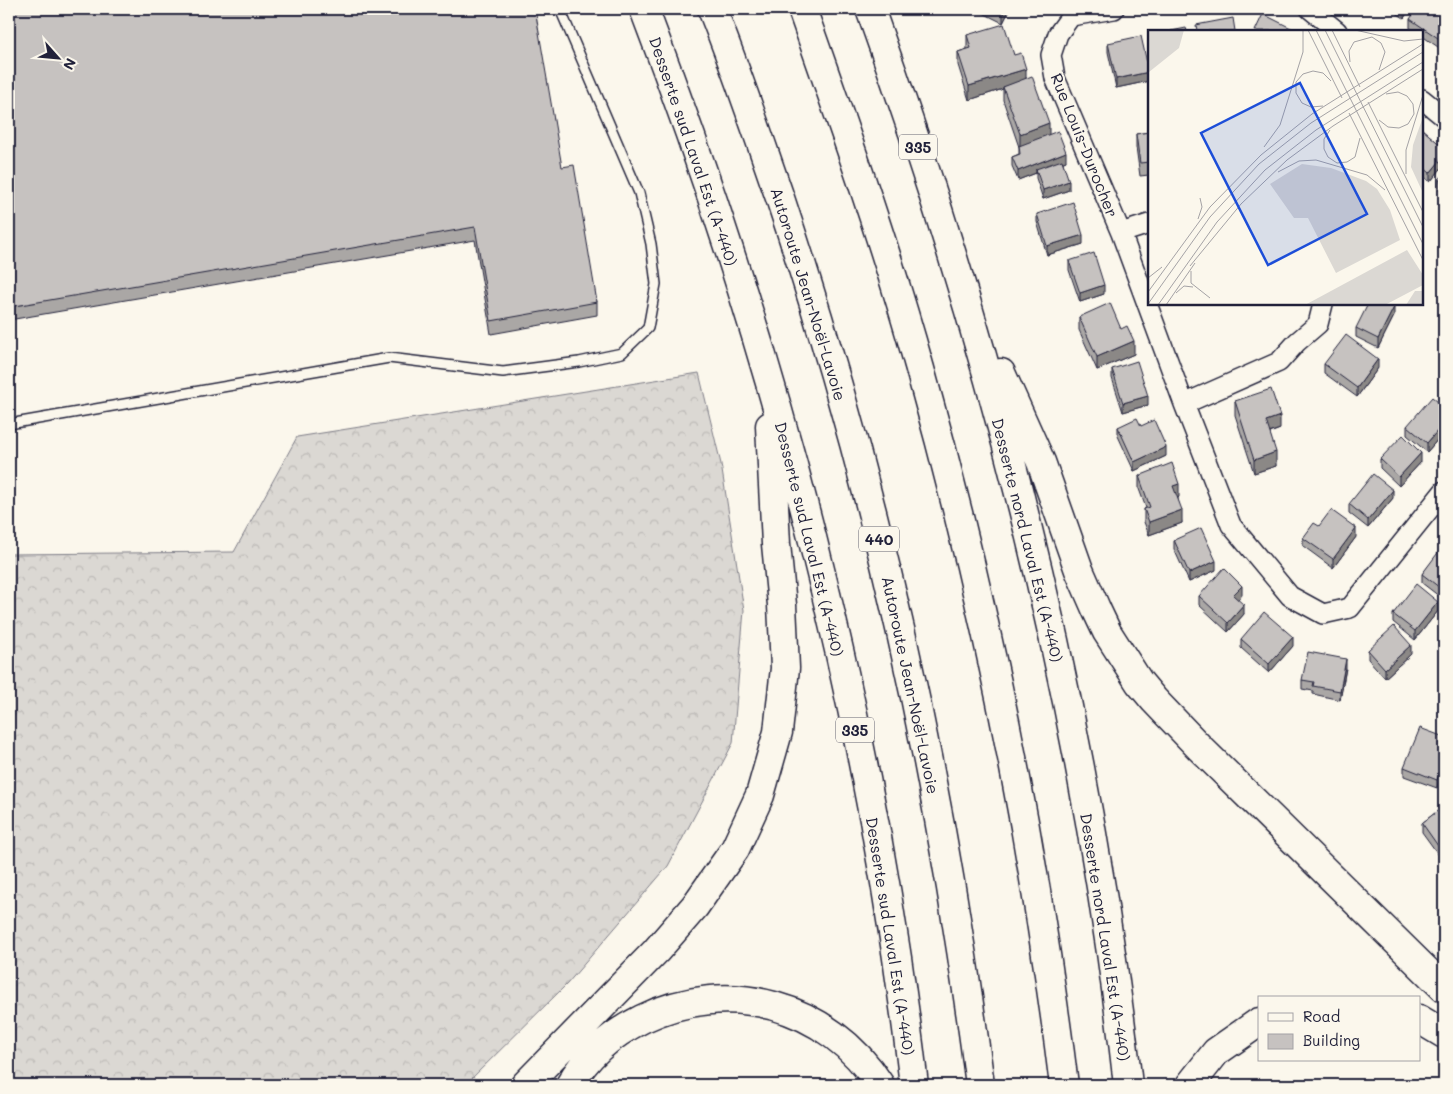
<svg xmlns="http://www.w3.org/2000/svg" width="1453" height="1094" font-family="Mali,sans-serif">
<style>
.forest{fill:url(#forest-crowns);stroke:#7e7d87}
.lines{fill:none;stroke-linecap:round;stroke-linejoin:round}
.lane-casing{stroke:#22223b;stroke-width:12}
.street-casing{stroke:#22223b;stroke-width:22}
.highway-casing{stroke:#22223b;stroke-width:31}
.lane{stroke:#fbf7ec;stroke-width:9}
.street{stroke:#fbf7ec;stroke-width:19}
.highway{stroke:#fbf7ec;stroke-width:28}
.wall{fill:#aaa7a5;stroke:#22223b}
.shaded-wall{fill:#8b8886;stroke:#22223b}
.building{fill:#c6c2c0;stroke:#22223b}
.labels{text-anchor:middle;dominant-baseline:central;stroke-width:4;stroke-linejoin:round;paint-order:stroke}
.shield{fill:#fbf7ec;stroke:#636270;stroke-width:1}
.shield-label{font-size:15px;font-weight:bold;fill:#22223b}
.street-label{font-size:16px;fill:#22223b;stroke:#fbf7ec}
.inset-road{fill:none;stroke:#a4a2a5;stroke-width:1}
.view{fill:#1d4ed8;fill-opacity:0.15;stroke:#1d4ed8;stroke-width:2.5}
.inset-edge{fill:none;stroke:#22223b;stroke-width:2.5}
</style>
<defs>
<pattern id="forest-crowns" width="20" height="18" patternUnits="userSpaceOnUse" patternTransform="scale(1.25)"><rect width="20" height="18" fill="#dbd8d3"/><path d="M2 6a3 3 0 1 1 6 0M12 15a3 3 0 1 1 6 0" fill="none" stroke="#bcb9b6"/></pattern>
</defs>
<rect width="100%" height="100%" fill="#fbf7ec"/>
<filter id="ink" filterUnits="userSpaceOnUse"><feTurbulence type="fractalNoise" baseFrequency=".02" numOctaves="2"/><feDisplacementMap in="SourceGraphic" scale="10" xChannelSelector="R" yChannelSelector="G"/><feConvolveMatrix kernelMatrix="1 2 1 2 8 2 1 2 1" color-interpolation-filters="sRGB"/></filter>
<g filter="url(#ink)">
<path class="forest" d="M699,373L721,464L744,610L733,743L668,866L567,984L465,1085H9V554L234,552L297,437Z"/>
<g class="lines">
<defs>
<path id="lane" d="M9,424L389,358L503,372L579,362L622,353L648,328L656,284L651,244L639,193L560,9"/>
<path id="street" d="M1114,9L1071,16L1058,34L1051,55L1055,78L1121,233L1184,404L1231,525L1290,596L1323,614L1350,608L1444,491
M1310,9L1337,31
M1422,99L1444,117
M1121,233L1149,224
M1184,404L1279,362L1297,342L1318,324L1323,304"/>
<path id="highway" d="M644,9C776,353 871,719 914,1085
M712,9C737,71 758,135 780,198C876,486 942,784 980,1085
M802,9C844,128 886,247 920,369C986,604 1034,843 1064,1085
M870,9C995,356 1087,718 1128,1085
M1001,373L1041,462L1079,570L1097,611L1107,632L1139,682L1154,700L1200,748L1444,988
M1419,1019L1444,1034
M525,1085L656,951L695,906L735,849L760,795L778,732L785,668L782,605L776,544L770,426
M570,1085C586,1056 612,1034 642,1019C728,977 828,1004 880,1085
M1190,1085L1216,1052L1259,1022"/>
</defs>
<use href="#lane" class="lane-casing"/>
<use href="#street" class="street-casing"/>
<use href="#highway" class="highway-casing"/>
<use href="#lane" class="lane"/>
<use href="#street" class="street"/>
<use href="#highway" class="highway"/>
</g>
<path class="wall" d="M9,9L562,167L597,302V315L491,334L475,240L9,320Z
M975,9H1010L1003,23Z
M1390,9H1410L1404,18Z
M1444,13V44L1441,49L1422,36V31H1415L1410,28V19Z
M967,35L1014,55L1026,78L1049,135L1066,161L1063,162L1069,190L1043,199L1036,178V173L1018,180L1012,166V157L1019,154V147L1003,100V89L969,100L958,65V52L967,49Z
M1108,43L1149,81L1116,88L1108,52Z
M1422,129L1444,148V165L1430,182L1422,175Z
M1149,132V175L1140,176L1136,147V134Z
M1444,174V193L1439,189V180Z
M1037,214L1083,244L1047,255L1037,222Z
M1069,261L1104,294L1080,302L1069,270Z
M1394,316L1378,348L1356,337V328Z
M1079,317L1121,329L1134,354L1097,370L1079,330Z
M1324,364L1378,368L1357,397L1324,373Z
M1112,369L1148,405L1123,412L1112,378Z
M1444,385V399L1442,397V388Z
M1235,401L1280,429L1270,433L1276,466L1254,473L1235,415Z
M1444,407V432L1427,452L1407,435V426Z
M1141,426L1166,456L1134,471L1118,436V427Z
M1380,459L1421,462L1399,486L1380,468Z
M1139,476L1179,497L1178,498L1182,523L1149,535L1144,522V509L1146,508L1139,489Z
M1393,498L1368,528L1349,513V504Z
M1356,537L1333,568L1303,546V538Z
M1174,540L1216,570L1189,582L1174,549Z
M1444,547V600L1422,583V574Z
M1242,595L1238,600L1244,614L1228,632L1199,605V596Z
M1438,611L1415,640L1393,622V614Z
M1241,639L1293,646L1269,673L1241,648Z
M1368,650L1411,654L1385,678L1368,659Z
M1346,668L1340,700L1313,694V691L1302,689V680Z
M1444,737V769L1437,788L1404,776V767Z
M1444,806L1443,861L1422,832V823Z"/>
<path class="shaded-wall" d="M1005,9H1010L1003,23V14Z
M1404,9H1410L1404,18Z
M1444,35V44L1441,49V40Z
M1026,69V82L1003,87V89L969,100V86Z
M1149,72V81L1116,88V79Z
M1049,123V136L1020,147V134Z
M1066,152V161L1037,173L1036,169V173L1018,180V171Z
M1444,156V165L1430,182V173Z
M1069,181V190L1043,199V190Z
M1083,235V244L1047,255V246Z
M1104,285V294L1080,302V293Z
M1394,307V316L1378,348V339Z
M1134,341V354L1097,370V357Z
M1378,359V368L1357,397V388Z
M1148,396V405L1123,412V403Z
M1280,416V429L1266,434V421Z
M1444,423V432L1427,452V443Z
M1166,447V456L1134,471V462Z
M1276,452V466L1254,473V460Z
M1421,453V462L1399,486V477Z
M1179,484V497L1173,500V486Z
M1393,490V498L1368,528V520Z
M1182,510V523L1149,535V522Z
M1356,528V537L1333,568V559Z
M1216,561V570L1189,582V573Z
M1242,586V595L1233,604V595Z
M1438,602V611L1415,640V631Z
M1244,605V614L1228,632V623Z
M1293,637V646L1269,673V664Z
M1411,645V654L1385,678V669Z
M1346,659V668L1340,700V691Z
M1444,760V769L1437,788V780Z
M1444,852V861H1443V853Z"/>
<path class="building" d="M9,9H535L562,167L574,165L597,302L491,321L475,227L9,307Z
M992,9H1005L1003,14Z
M1417,9H1438L1444,13V35L1441,40L1410,19Z
M1263,14L1293,29L1292,31H1255Z
M1233,18L1235,31H1197L1196,25Z
M1004,24L1014,55L1021,53L1026,69L969,86L958,52L971,48L967,35Z
M1186,28L1187,31H1171Z
M1141,36L1149,72L1116,79L1108,43Z
M1032,76L1049,123L1020,134L1003,87Z
M1422,129L1444,148V156L1430,173L1422,166Z
M1058,131L1066,152L1018,171L1012,157L1020,154L1019,146Z
M1149,132V162L1140,163L1136,134Z
M1062,160L1069,181L1043,190L1036,169Z
M1444,174V184L1439,180Z
M1073,202L1083,235L1047,246L1037,214Z
M1094,253L1104,285L1080,293L1069,261Z
M1110,303L1121,329L1127,326L1134,341L1097,357L1079,317Z
M1368,304H1389L1394,307L1378,339L1356,328Z
M1346,335L1378,359L1357,388L1324,364Z
M1137,361L1148,396L1123,403L1112,369Z
M1271,389L1280,416L1266,421L1276,452L1254,460L1235,401Z
M1432,397L1444,407V423L1427,443L1407,426Z
M1137,418L1141,426L1154,420L1166,447L1134,462L1118,427Z
M1403,435L1421,453L1399,477L1380,459Z
M1172,463L1179,484L1173,486L1182,510L1149,522L1144,509L1150,507L1139,476Z
M1373,474L1393,490L1368,520L1349,504Z
M1331,510L1356,528L1333,559L1303,538L1314,523L1319,526Z
M1201,528L1216,561L1189,573L1174,540Z
M1443,546L1444,547V591L1422,574Z
M1224,568L1242,586L1233,595L1244,605L1228,623L1199,596Z
M1416,584L1438,602L1415,631L1393,614Z
M1264,612L1293,637L1269,664L1241,639Z
M1394,626L1411,645L1385,669L1368,650Z
M1308,652L1346,659L1340,691L1313,686L1314,682L1302,680Z
M1420,728L1444,737V760L1437,780L1404,767Z
M1444,806V852L1443,853L1422,823Z"/>
</g>
<g class="labels">
<g class="shield">
<rect x="899" y="134.5" width="38" height="25" rx="4"/>
<rect x="859" y="526.5" width="40" height="25" rx="4"/>
<rect x="836" y="717.5" width="38" height="25" rx="4"/>
</g>
<g class="shield-label">
<text x="918" y="147">335</text>
<text x="879" y="539">440</text>
<text x="855" y="730">335</text>
</g>
<g class="street-label">
<text transform="translate(1085 145) rotate(68)">Rue Louis-Durocher</text>
<text transform="translate(694 151) rotate(71)">Desserte sud Laval Est (A-440)</text>
<text transform="translate(809 294) rotate(73)">Autoroute Jean-Noël-Lavoie</text>
<text transform="translate(810 539) rotate(76)">Desserte sud Laval Est (A-440)</text>
<text transform="translate(1028 540) rotate(76)">Desserte nord Laval Est (A-440)</text>
<text transform="translate(911 685) rotate(78)">Autoroute Jean-Noël-Lavoie</text>
<text transform="translate(891 936) rotate(81)">Desserte sud Laval Est (A-440)</text>
<text transform="translate(1106 937) rotate(81)">Desserte nord Laval Est (A-440)</text>
</g>
</g>
<g transform="translate(1148 30)">
<rect width="275" height="275" fill="#fbf7ec"/>
<path d="M154,134L183,138L218,151L229,159L242,180L252,210L188,243L160,188H146L122,154ZM259,220L275,245V255L237,275H157Z" fill="#dbd8d3"/>
<path d="M267,261H275V275H258Z" fill="#dbd8d3"/>
<path d="M0,0H36L31,18L1,42ZM275,87V163L263,137L265,115Z" fill="#dbd8d3"/>
<path class="inset-road" d="M160,0L194,68M168,0L275,214M177,0L275,197M184,0L212,57M207,0L256,11L275,9M202,32L201,21L206,12L224,7L233,13L237,22L231,40M220,72L275,182M175,76L163,77L154,73L148,63V52L155,44L165,41L175,43L183,51M201,83L275,230M231,90L240,97L251,98L260,94L266,84L265,74L259,66L250,62L238,64M182,100L176,109V119L180,127L189,133L199,132L207,127L212,108M116,117L132,95L155,22V0M130,142L151,131L168,130L219,145L237,160M258,144V120L275,65M50,189L54,177L52,168M42,236L93,174L139,130L185,96L275,39M43,241V253L62,268M0,248L14,237M0,262L62,177L113,125L164,84L275,14M28,263L36,256L45,257M0,274L62,187L111,134L163,93L275,22M10,275L69,192L117,140L168,100L275,32M18,275L47,233"/>
<path class="view" d="M152,53L219,184L120,235L53,103Z"/>
<rect width="275" height="275" class="inset-edge"/>
</g>
<rect width="1453" height="1094" fill="none" stroke="#fbf7ec" stroke-width="30"/>
<rect x="15" y="15" width="1423" height="1064" fill="none" stroke="#22223b" stroke-width="2" filter="url(#ink)"/>
<rect x="1258" y="996" width="162" height="65" fill="#fbf7ec" stroke="#a4a2a5"/>
<rect x="1268" y="1013" width="25" height="8" fill="#fbf7ec" stroke="#a4a2a5"/>
<text x="1303" y="1022" font-size="15" fill="#22223b">Road</text>
<rect x="1268" y="1034" width="25" height="15" fill="#c6c2c0" stroke="#a4a2a5"/>
<text x="1303" y="1046" font-size="15" fill="#22223b">Building</text>
<g transform="translate(58 58) rotate(117)" stroke="#fbf7ec" stroke-width="4" paint-order="stroke">
<path d="M0-4L9 19L0 12L-9 19Z" fill="#22223b"/>
<text y="-8" font-size="14" font-weight="bold" text-anchor="middle" fill="#22223b">N</text>
</g>
</svg>
